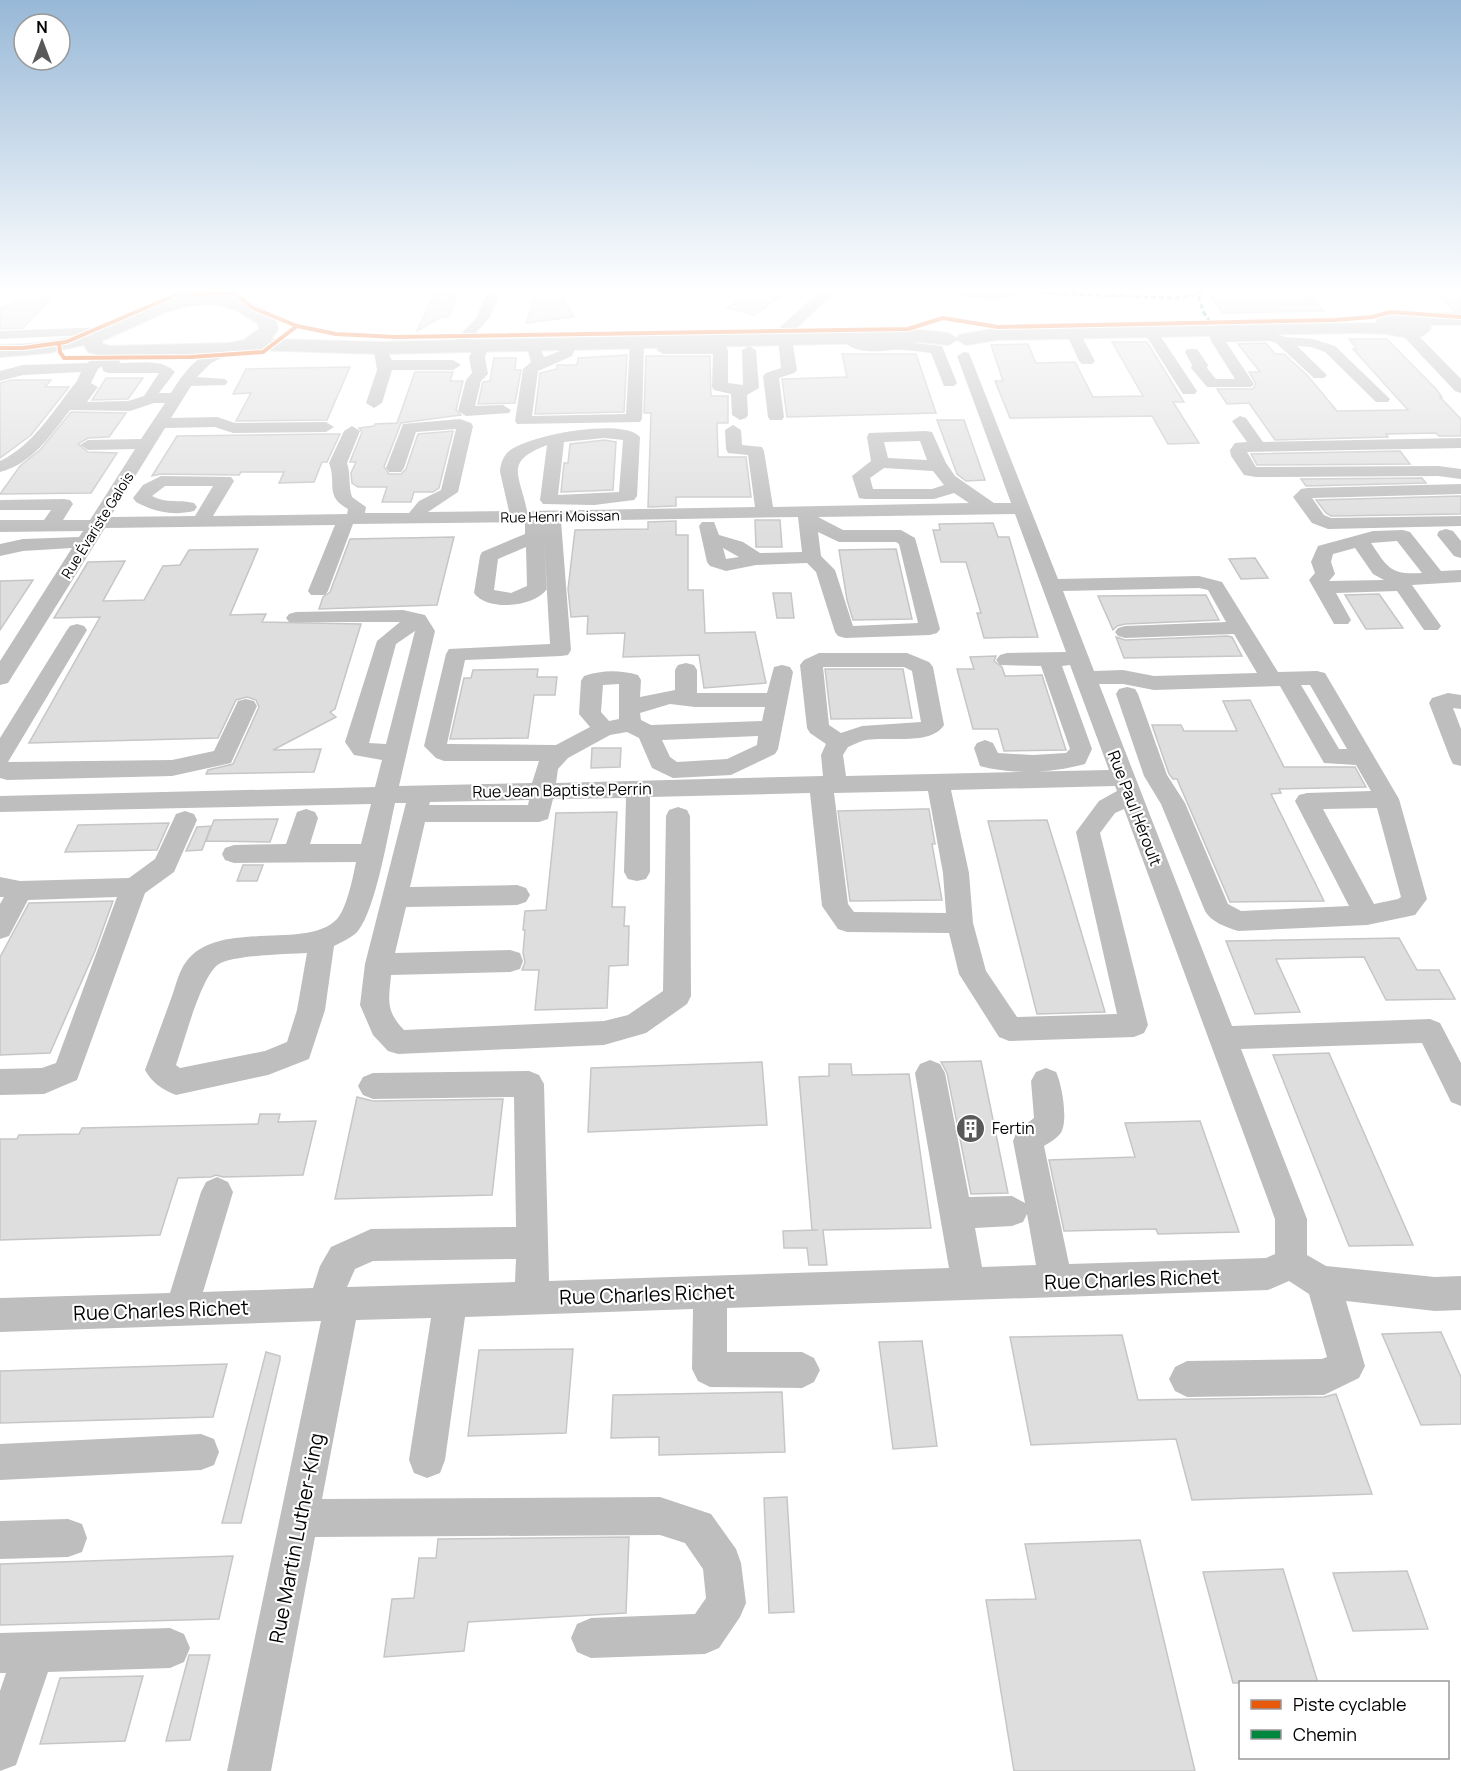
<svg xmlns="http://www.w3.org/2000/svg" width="1461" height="1771" font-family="Manrope,sans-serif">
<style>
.building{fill:#dedede;stroke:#c6c6c6;stroke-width:1.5}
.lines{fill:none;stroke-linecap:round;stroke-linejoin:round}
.major-casing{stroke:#dbdbdb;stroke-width:2}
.path{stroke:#b9b9b9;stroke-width:2;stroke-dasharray:1 1.5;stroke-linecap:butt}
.minor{fill:#bebebe;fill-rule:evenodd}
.major{fill:#bebebe;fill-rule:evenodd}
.quiet{stroke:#00873e;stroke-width:3;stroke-dasharray:5 3;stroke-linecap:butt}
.cycleway-casing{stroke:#fff;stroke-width:6}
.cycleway{stroke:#e8590c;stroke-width:4}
.labels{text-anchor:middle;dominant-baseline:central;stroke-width:4.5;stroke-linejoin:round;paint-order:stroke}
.far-street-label{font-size:14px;fill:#000;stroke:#fff}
.street-label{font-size:16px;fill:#000;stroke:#fff}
.poi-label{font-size:16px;fill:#000;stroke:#fff;text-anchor:start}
.near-street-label{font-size:20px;fill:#000;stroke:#fff}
</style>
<rect width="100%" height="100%" fill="#fff"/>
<path class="building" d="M537,290H567L564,300L574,317L526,323Z
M755,290H790L754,315L727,308Z
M1205,290H1304L1324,311L1223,313Z
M1432,290H1461V311H1455Z
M434,293H458L448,317H441L417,331Z
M28,294L52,298L23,328L0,329V309Z
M1349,339H1387L1436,389L1442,397H1440L1461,419V436H1439L1436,433L1386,434L1388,437L1275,440L1249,403L1227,404L1217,389H1253L1256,384L1249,372H1260L1238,344L1266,343L1275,354H1284L1307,375L1337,411L1408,410L1353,349H1357Z
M1112,342H1147L1184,402H1173L1199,443L1168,444L1152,416L1010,418L995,381H1003L991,345L1028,344L1036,363L1075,362L1093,397L1143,396Z
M842,354H916L936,413L787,417L782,379L847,377Z
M627,355L624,412L535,414L540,373L557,369V365H577L578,358Z
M646,356H710L711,396H728V423H717L718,457H746L751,497H676V506L648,507L651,413H644Z
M494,358H516L515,370H521L515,403L478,404L483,382L490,381Z
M350,367L327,420L236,421L251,393L233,394L246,369Z
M415,372H453L450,381H463L456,410L461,415L401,423L384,467L389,474H401L406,469L418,434L453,431L439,488L433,492H414L411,502H382L387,487H358L352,483L351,473L356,462H350L362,432L359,428L374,426L375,424L397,423Z
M106,378H143L128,399L92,400Z
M11,380H51L45,387H69L31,435L0,458V383Z
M71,412L126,413L109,437L88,438L78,444L88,452L117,453L91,493L0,494L20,466L41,449Z
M937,420H964L985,480L966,481L957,474Z
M328,434H340L327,462H322L314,482L279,483L284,472H241L239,475L161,474L152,476L177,436Z
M604,440L616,442L613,490L561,492L564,463H568L570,444Z
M1400,451L1410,464L1257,465L1251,454Z
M1422,478L1426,483L1306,486L1301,479Z
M1461,496V514L1331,516L1326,513L1316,500Z
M755,520H780L782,547H756Z
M676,521V535H688V590H703L705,633L755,632L766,683L704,688L699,655L623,657L625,633L587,634L588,616L571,617L568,589L575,530L648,529V522Z
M993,523L998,537H1009L1038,637L984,638L977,613H981L966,562H941L933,530H940L939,524Z
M454,537L437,605L319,609L323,597L330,592L350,539Z
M258,549L230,615L266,614L262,622L361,624L335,709L330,712L336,717L273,750L321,749L314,772L206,774L208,770L233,764L259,707L256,700L247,697L236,700L218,738L29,743L100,617L54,618L88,562L125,561L103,601L144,600L163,566L180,565L189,550Z
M896,549L912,619L853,620L847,600L839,550Z
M1255,558L1268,578L1241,579L1229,559Z
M33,580L0,630V581Z
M773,593H791L794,618H777Z
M1379,594L1403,628L1366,629L1345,595Z
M1206,595L1219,620L1125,624L1117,626L1113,630L1098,596Z
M1227,636L1232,637L1242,656L1124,658L1116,637L1125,640Z
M996,656L994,661L1002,667L1005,676L1042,675L1066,750L1004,751L998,729H973L957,669H974L970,657Z
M538,669L537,677H557L555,695H534L528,738L450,739L464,678H471L473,670Z
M825,669H903L912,718L831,719Z
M1250,700L1284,767H1355L1366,787L1279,789L1281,793L1271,794L1324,901L1230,902L1177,779H1173L1169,774L1152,725H1181L1184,731H1237L1223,701Z
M592,748H621L620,767L591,768Z
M924,809H929L935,844H932L942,900L850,901L838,811Z
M617,812L612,907H625L624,926H629L628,965L609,966L607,1008L535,1010L539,970H522L525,962L523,953L525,930H523L525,911L546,910L556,813Z
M278,819L270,842L206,841L214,820Z
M1047,820L1066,881L1105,1012L1037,1014L988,821Z
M169,823L157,850L65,852L78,825Z
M211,826L202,850L186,851L197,827Z
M243,865H263L257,881H237Z
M113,901L95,951L50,1053L0,1055V957L29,903Z
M1399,938L1417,970H1439L1455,999L1386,1000L1364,957L1276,959L1300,1012L1255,1014L1226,941Z
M1329,1053L1413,1245L1349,1246L1273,1055Z
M981,1061L1008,1193L971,1194L947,1073L941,1062Z
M762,1062L767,1125L588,1132L591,1068Z
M829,1064H851L852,1075L909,1074L931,1228L823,1230L827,1265H809L807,1248H784L783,1231L818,1230H812L799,1077L829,1076Z
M357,1097L373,1101L503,1099L492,1195L335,1199Z
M260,1114H280L278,1122L316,1121L303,1175L223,1177L216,1175L211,1177L178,1178L160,1235L0,1240V1139H17L19,1135L79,1134L82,1128L258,1124Z
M1200,1121L1239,1232L1158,1234L1156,1229L1064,1231L1049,1160L1135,1157L1125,1123Z
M1441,1332L1461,1377V1424L1421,1425L1382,1334Z
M1122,1335L1138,1400L1324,1397L1336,1394L1372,1494L1192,1500L1176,1439L1031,1445L1010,1337Z
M922,1341L937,1446L893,1449L879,1342Z
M573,1349L566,1433L468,1436L479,1350Z
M266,1352L280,1356V1360L241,1523H222Z
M227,1364L213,1417L0,1423V1371Z
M782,1392L785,1452L659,1455V1437L611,1438L613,1395Z
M787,1497L794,1612L769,1613L764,1498Z
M629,1537L626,1613L468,1622L464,1651L384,1657L392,1599L414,1598L419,1558H436L438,1539Z
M1140,1540L1195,1771H1014L986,1600L1036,1599L1025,1544Z
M233,1556L219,1619L0,1625V1564Z
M1283,1569L1318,1683H1233L1203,1572Z
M1407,1571L1428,1629L1353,1631L1333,1573Z
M189,1655H210L190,1740L166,1741Z
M143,1676L125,1741L40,1744L60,1678Z"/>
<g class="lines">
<defs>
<path id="major" d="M193,294C219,293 260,298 276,321L278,330L271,339L380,342L920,330L948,333L957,338L959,335L997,328L1376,323L1378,317L1396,312L1461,313V325H1429L1431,328C1420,344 1402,336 1386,334C1375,333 1363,333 1352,333L997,340L966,345L957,340L948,345L920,342L380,354L250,350L229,355L110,358L88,352L84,345L48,353L0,357V345C30,344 60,342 88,332C124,320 155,301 193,294ZM211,304L234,309L258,324L259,329L244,340L229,343L110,346L103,344L102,341L166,312L193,305Z"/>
</defs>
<use href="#major" class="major-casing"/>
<path class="path" d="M1147,290L1152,298"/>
<path class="minor" d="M0,290H7V291L0,295Z
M185,290H205L173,306H163L161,303Z
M223,290H237L239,302L237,305H227Z
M488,290H502L489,318L466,344H456L454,341L476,318Z
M821,290H837L789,336L792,339L797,370L794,373L779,378L784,417L782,420H770L768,417L763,376L766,373L781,368L778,338L775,335L782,325Z
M949,290H1022V292C1010,303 961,300 949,290Z
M1215,326L1220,327L1223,333H1271L1286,337L1313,339L1335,346L1390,399L1388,402H1376L1325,352L1311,347L1297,346L1327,375L1324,378H1314L1276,343L1270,341L1226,342L1254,384L1251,387H1207L1191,368L1192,365L1185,352L1187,349H1197L1208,365L1207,368L1216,379H1235L1211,341L1208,330Z
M106,327L111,328L113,331L111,334L0,339V331Z
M1150,327L1155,328L1197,391L1195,394H1183L1181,391L1143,331Z
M1073,329L1080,333L1095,361L1092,364H1082L1079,361L1066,333Z
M1408,329L1413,330L1461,379V393L1455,391L1403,336L1401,333L1403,330Z
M889,333L894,334L896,341L942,346L957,383L954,386H944L931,353C919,352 905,349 893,350C875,352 853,354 840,338L847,334L866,342L880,343L884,334Z
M715,337L720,338L728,350V383L743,385L742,350L749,346L756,350L759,388L747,395L748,415L746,418L740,420L732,415L731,394L714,390L712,387L713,354H663L656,350L663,346H711L708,341Z
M637,338L644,342L642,419L640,422L517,424L515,421L523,369L531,362L526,345L528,342H538L544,357L560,351L565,341H575L577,344L572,356L538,371L532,416L626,414L630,342Z
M481,342L488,346L485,357L488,374L481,381L475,406L503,405L511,410L509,413L466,416L458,411L466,380L472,373L469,357L476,343Z
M229,345L234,346L236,349L234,352L211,363L197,377L225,379L228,382L225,385L191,386L171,418L217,417L235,423L326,422L334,427L326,432L233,433L215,427L165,428L110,517L195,516L213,486H165L152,496C167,504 179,499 194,503L197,507L194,511C172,516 155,512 136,502L133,498L143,485L161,476L231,477L234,481L213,516L347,514L348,509C324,496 337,483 329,463L344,431L352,426L360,431L347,463C351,474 348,485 352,497L366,507L365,513H409L419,501L441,490L456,429L416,432L404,468L401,472H389L386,468L403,424L460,419L471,423L473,426L458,492L428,512L509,511L500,472C500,465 503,456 509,451C528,435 624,417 640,437L637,496L634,500L594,505L543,504L540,500L547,445C503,462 520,474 527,511L755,507L748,455L728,453L726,449L725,430L733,425L741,430L742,445L762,447L764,451L773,507L969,503L954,493L934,499H865L859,498L852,476L871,461L867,437L869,433L926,431L932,432L946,463L955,476L994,503H1011L957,356L964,352L969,353L1058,579L1199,576L1222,582L1278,672L1317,671L1325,673L1399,799L1427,899L1415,915L1367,925L1238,931C1226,927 1211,922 1205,911L1161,804L1144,776L1116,694L1119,689L1127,687L1135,689L1138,694L1167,775L1185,803L1228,904L1241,911L1349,906L1295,801L1299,795L1307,793L1371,791L1356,765L1324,763L1280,686L1154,690L1123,684H1099L1232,1026L1430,1019L1440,1023L1461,1063V1106L1451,1102L1422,1043L1241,1049L1307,1219V1255L1326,1266L1435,1277L1461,1276V1310L1435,1311L1346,1301L1365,1366L1359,1378L1324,1395L1187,1397L1175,1391L1169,1379L1175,1367L1187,1361L1322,1359L1327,1357L1309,1294L1289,1281L1268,1290L727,1308V1352H802L814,1358L820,1370L814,1382L802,1388L710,1387L698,1381L692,1369L693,1309L465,1317L445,1460L440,1473L427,1478L414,1473L409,1460L431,1318L356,1320L322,1499L660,1497L711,1514L736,1549L741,1563L746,1603L740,1617L719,1648L705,1654L591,1658L577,1652L571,1638L577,1624L591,1618L695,1614L706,1598L703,1569L685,1543L660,1535L315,1537L271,1771H227L321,1321L0,1332V1298L170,1293L201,1192L206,1182L217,1177L228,1182L233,1192L203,1292L313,1288L320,1266L331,1247L371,1229L516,1227L514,1097L373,1099L363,1095L358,1086L363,1077L373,1073L529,1071L539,1075L544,1084L549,1281L949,1268L915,1073L920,1064L930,1060L940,1064L945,1073L969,1197L1012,1196L1025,1203L1013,1141L1017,1131L1034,1118L1031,1081L1036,1072L1046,1068L1056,1072C1062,1084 1069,1123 1060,1134C1056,1139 1049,1143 1044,1146L1069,1264L1266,1258L1275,1254V1219L1124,809L1115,813L1100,833L1148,1025L1144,1033L1134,1037L1009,1041L999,1037L959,974L949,933L847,932L838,929L822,906L810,793L650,797V872L646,879L637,881L628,879L624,872L626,798L553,799L548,819L539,822H425L410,887L517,885L526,888L530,895L526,902L517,905L406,907L395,953L510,950L520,953L523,961L520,969L510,972L391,975C389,1000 385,1010 404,1030L604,1021L628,1015L663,991L666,816L669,810L678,807L687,810L690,816L691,996L687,1004L646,1033L604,1045L398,1054L388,1051L373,1035L360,1005L365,964L406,803H395C388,834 376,908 358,931C353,937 342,942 334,946L325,1010L309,1059L268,1075L176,1095C163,1090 152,1083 145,1070C154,1045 163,1021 172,996C176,985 179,971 186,962C218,918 307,951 337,919C347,908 353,877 356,862L234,863L225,860L222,854L225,848L234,845L286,844L297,812L306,809L315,812L318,818L310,844H361L371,804L0,812V796L375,787L382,760L354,755L345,742L377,641L400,622H289L286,618L289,614L296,612L403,610L425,615L435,631L399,786L532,783L539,761H444L436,758L424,746L446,654L449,649L550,644L544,542L547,589C534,607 488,612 474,593L480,556L482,552L525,534V522L353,524L328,591L325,595H311L308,591L335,525L105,528L8,683L0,685V661L72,548L23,551L0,556V544L23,539L79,537L83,531L0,532V520H44L51,510H0V500L64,499L70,500L73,504L63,520H90L135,449L88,450L80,445L88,440L141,439L165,403H154L130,411L70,410C51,435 32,464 0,472V461C33,446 55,408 77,381L81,372L23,375L0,381V371L23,365L87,363L105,349L110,348L125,349L127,352L119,363C136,363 163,358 175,372L159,393H171C186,369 199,352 229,345ZM102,366L103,371L108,373H159L144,396L128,401L87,402L98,387L91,383L98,369ZM604,438L623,440L619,492L558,495L564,442ZM920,441L927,460L888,458L884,442ZM884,468L933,471L944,485L932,489H873L870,478ZM1015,514L1066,652L1007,653L1000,655L996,660L1000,665L1041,666L1070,749L1066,753L1033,755L998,753L993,743L985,740L977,743L974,748L980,766C1013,775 1052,773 1085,764L1092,749L1062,666L1070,665L1109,770L846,776L843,755L848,747C853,745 860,741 866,740C888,736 931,746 944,725L933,667L929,662L907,653H819L804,660L800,665L807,728L810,733L826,744L821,755L823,776L556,783L558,769L568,758L610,735L627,732L639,738L652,768L673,778L731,775L775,754L778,749L793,672L790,667L782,665L774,667L767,693H697V670L694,665L686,663L678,665L675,670V690L640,697L641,680L638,675C619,670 603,670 584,676L581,681L579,714L590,727L556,745L447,744L465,660L561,656L568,655L571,650L561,521L798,517L802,552L760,553L743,542L719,535L714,522H702L699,526L707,562L710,566L726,571L756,565L807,563L816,572L835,632L838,636L845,638L930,635L937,633L940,629L915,538L901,530H843L818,517ZM818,532L839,542H896L899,544L918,623L853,626L835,570L821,556ZM526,547L527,586L511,593L494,590L498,559ZM723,548L739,557L726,559ZM1199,588L1208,590L1226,622L1125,626L1118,628L1115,632L1118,636L1125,638L1234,634L1257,673L1154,676L1123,670L1094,671L1063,591ZM415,631L386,744L369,743L396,644ZM823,667H904L912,671L921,722L862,726L841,733L829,725ZM619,684V719L609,721L601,712L603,685ZM1301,685H1310L1347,749H1339ZM670,704L695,707H765L762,721L651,725L641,720L640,713ZM758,736L757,745L727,759L677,762L670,757L662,740ZM1115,786L1117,791L1099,801L1076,832L1117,1014L1017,1017L986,971L973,923L969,873L951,790ZM928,791L943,873L946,913L854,912L848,904L834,793ZM529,800L528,805H429L430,802ZM1377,808L1401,897L1398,899L1374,904L1323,809ZM307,953L297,1010L287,1042L265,1051L180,1068L176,1065C184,1043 201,975 219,964C233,955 288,954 307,953ZM1027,1214L1036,1265L982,1267L975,1228L1012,1226L1023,1222ZM516,1259L515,1282L347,1287L355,1269L373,1261Z
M381,347L386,348L392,360H453L461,365L453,370H392L382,403L374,408L366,403L377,370L374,351Z
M1240,416L1246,418L1263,442L1461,438V448L1247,452L1256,467L1438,466L1461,469V479L1438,476L1256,477L1244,475L1231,456L1230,450L1235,443L1247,442L1232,421Z
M1461,484V494L1312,498L1324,515L1331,518L1461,516V526L1328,529L1312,523L1293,497L1301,489L1307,488Z
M1446,529L1453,531L1461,541V558L1454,556L1437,535L1439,531Z
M1403,530L1410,532L1441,571L1461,570V582L1412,585L1441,626L1438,630H1424L1397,591L1336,593L1351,620L1348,624H1334L1309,580L1315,573L1311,562L1318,546L1373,531ZM1397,541L1422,573C1390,575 1388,568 1371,543ZM1355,548L1373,574L1384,580L1329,581L1335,574L1331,562L1333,554Z
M77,624L84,626L87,630L8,762L172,760L214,751L238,701L246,699L254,701L257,706L231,763L172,776L7,780L0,778V738L67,630L70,626Z
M1448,693L1461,695V709L1453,708L1461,729V766L1453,764L1450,758L1429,703L1432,698Z
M185,811L194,814L197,820L174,872L145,893L77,1080L44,1094L0,1095V1069L42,1068L56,1063L117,897L28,900L9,936L0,939V904L4,897H0V877L20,881L129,878L155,859L176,814Z
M201,1434L214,1439L219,1452L214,1465L201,1470L0,1480V1444Z
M68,1519L82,1524L87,1538L82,1552L68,1557L0,1559V1521Z
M170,1628L184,1634L190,1648L184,1662L170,1668L48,1672L16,1765L0,1771V1691L6,1673H0V1633Z"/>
<use href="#major" class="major"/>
<path class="quiet" d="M1205,290L1199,298L1203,311L1211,324
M1015,292L1176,298L1203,293"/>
<defs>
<path id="cycleway" d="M59,343L60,352L64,358L191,357L263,352L297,326L336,334L396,337L908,329L943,318L998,327L1334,320L1372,317L1391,312L1461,317
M0,348H23L66,342L185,291L194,294L234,293L253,308L297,326"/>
</defs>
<use href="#cycleway" class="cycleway-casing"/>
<use href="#cycleway" class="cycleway"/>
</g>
<linearGradient id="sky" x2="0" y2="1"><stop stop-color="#97b8d7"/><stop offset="0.54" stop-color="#fff"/><stop offset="1" stop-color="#fff" stop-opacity="0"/></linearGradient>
<rect width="1461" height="538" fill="url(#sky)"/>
<defs>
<symbol id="building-disc" viewBox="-11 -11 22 22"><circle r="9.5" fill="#595959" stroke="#fff"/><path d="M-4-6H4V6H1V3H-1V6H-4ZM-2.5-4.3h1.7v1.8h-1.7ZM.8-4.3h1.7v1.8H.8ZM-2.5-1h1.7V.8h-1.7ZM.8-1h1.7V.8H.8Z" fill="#fff"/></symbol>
</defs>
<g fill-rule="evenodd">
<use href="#building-disc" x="954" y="1112" width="33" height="33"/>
</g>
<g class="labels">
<g class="far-street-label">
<text transform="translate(560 516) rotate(-1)">Rue Henri Moissan</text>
<text transform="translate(97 525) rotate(-58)">Rue Évariste Galois</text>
</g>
<g class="street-label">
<text transform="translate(562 790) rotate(-1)">Rue Jean Baptiste Perrin</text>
<text transform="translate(1135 808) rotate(69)">Rue Paul Héroult</text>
</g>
<g class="poi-label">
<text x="992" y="1128">Fertin</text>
</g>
<g class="near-street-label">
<text transform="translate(1132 1279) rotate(-2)">Rue Charles Richet</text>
<text transform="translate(647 1294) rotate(-2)">Rue Charles Richet</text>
<text transform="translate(161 1310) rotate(-2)">Rue Charles Richet</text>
<text transform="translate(296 1538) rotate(-79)">Rue Martin Luther-King</text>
</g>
</g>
<rect x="1239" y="1681" width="210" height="78" fill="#ffffff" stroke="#999999" stroke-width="1.5"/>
<rect x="1251" y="1700" width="30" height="9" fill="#e8590c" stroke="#999999" stroke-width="1.5"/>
<text x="1293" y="1711" font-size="18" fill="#000000">Piste cyclable</text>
<rect x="1251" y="1730" width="30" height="9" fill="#00873e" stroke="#999999" stroke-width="1.5"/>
<text x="1293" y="1741" font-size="18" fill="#000000">Chemin</text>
<g transform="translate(42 42)"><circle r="28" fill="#ffffff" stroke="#999999" stroke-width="1.5"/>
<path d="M0-4.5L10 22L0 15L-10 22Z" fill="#595959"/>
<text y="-9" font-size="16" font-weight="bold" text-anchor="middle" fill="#000000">N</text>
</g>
</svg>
